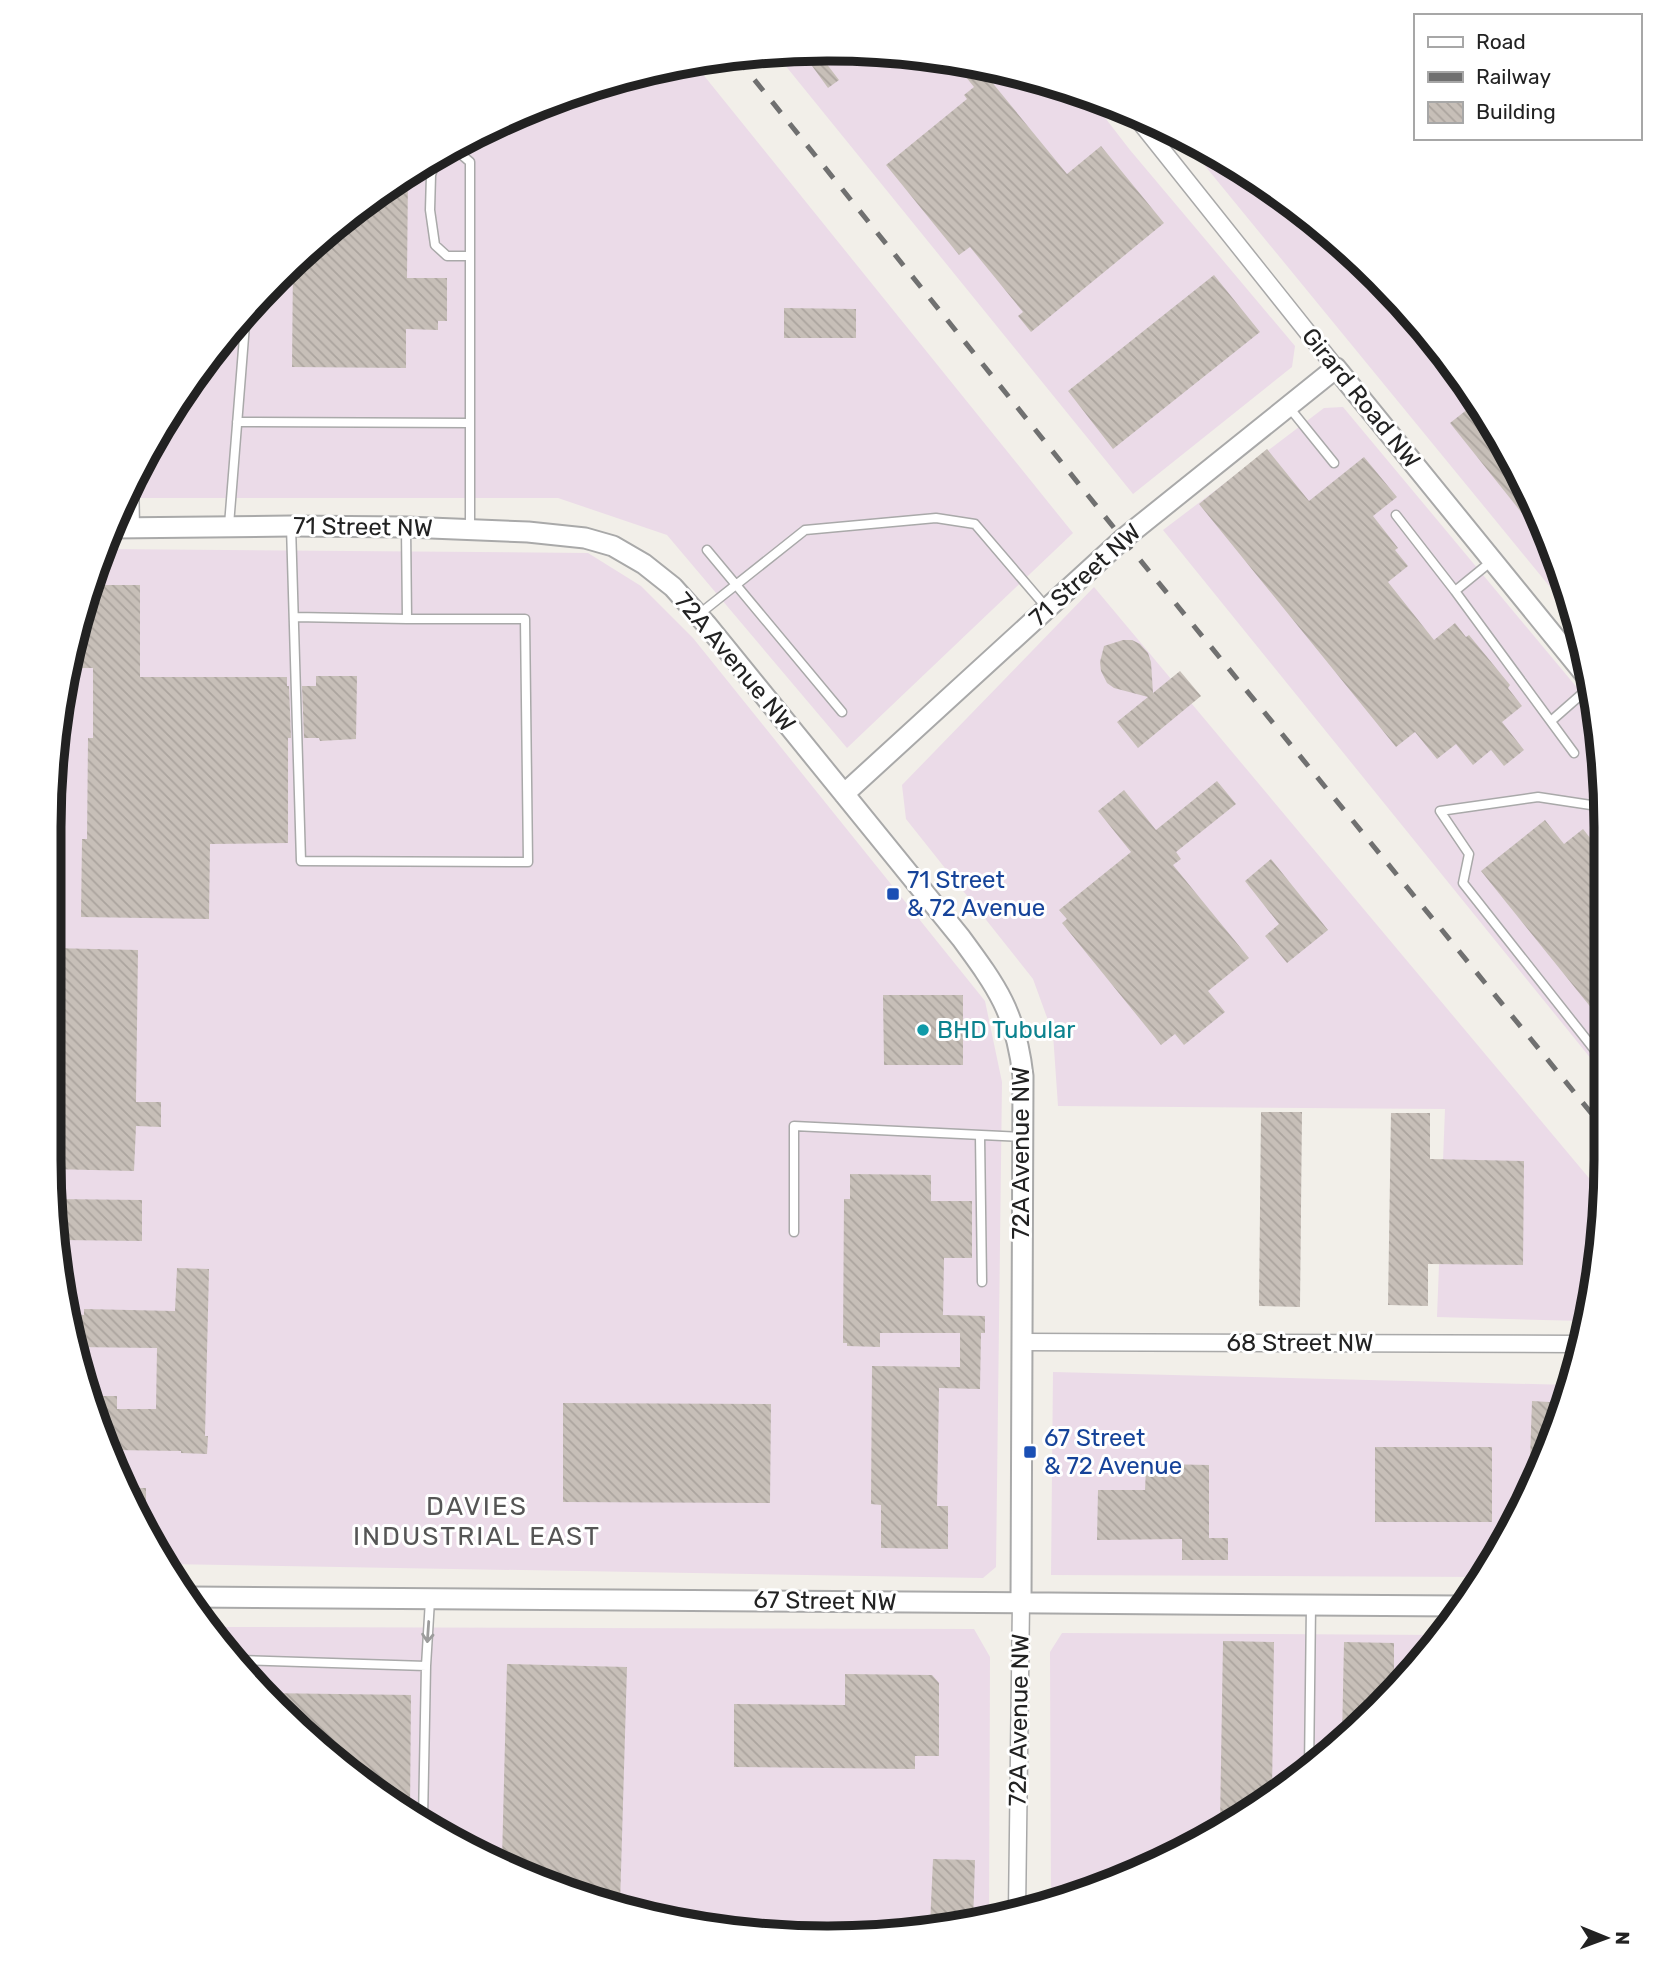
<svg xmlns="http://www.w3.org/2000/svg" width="1655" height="1987" font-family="Rubik,sans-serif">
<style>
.industrial{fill:#ebdbe8}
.building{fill:url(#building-back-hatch)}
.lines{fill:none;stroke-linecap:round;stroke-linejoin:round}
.service-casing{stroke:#a9a9a9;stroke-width:11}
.minor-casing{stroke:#a9a9a9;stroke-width:19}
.tertiary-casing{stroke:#a9a9a9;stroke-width:23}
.service{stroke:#fff;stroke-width:8}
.minor{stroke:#fff;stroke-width:16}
.tertiary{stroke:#fff;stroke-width:19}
.rail{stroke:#707070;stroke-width:5;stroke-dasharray:14 14;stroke-linecap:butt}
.oneway{stroke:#9c9c9c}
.transit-dot{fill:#1a4fb4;stroke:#fff;stroke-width:2.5}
.culture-dot{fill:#0f9aa8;stroke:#fff;stroke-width:2.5}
.labels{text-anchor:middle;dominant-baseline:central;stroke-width:6;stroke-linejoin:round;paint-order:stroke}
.street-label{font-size:24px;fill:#222;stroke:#fff}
.transit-label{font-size:24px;fill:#164399;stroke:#fff;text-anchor:start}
.culture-label{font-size:24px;fill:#0d838f;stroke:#fff;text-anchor:start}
.neighbourhood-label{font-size:26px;letter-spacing:2px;fill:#555;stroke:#fff}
.rim{fill:none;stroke:#222;stroke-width:9}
</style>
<defs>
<pattern id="building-back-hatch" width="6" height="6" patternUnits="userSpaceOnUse" patternTransform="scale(1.75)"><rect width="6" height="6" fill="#c7bfb8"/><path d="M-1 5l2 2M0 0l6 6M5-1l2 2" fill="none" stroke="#aba49e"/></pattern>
</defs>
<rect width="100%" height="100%" fill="#f2efe9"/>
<path class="industrial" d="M827,49L979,64L1089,97L1130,150L1295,346L1292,367L1133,494L776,54Z
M693,62L1073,533L847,748L667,535L558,498H124L129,484L210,354L277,277L395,180L529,108L675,64Z
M1183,139L1260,180L1378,277L1475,395L1547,529L1573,615Z
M1343,407L1594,708L1606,827L1605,1076L1163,530L1324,408Z
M104,549L588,553L641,586L693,638L985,1001L1002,1082L996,1567L983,1578L165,1564L153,1548L75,1361L49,1160L56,726L76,626Z
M1094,587L1604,1196V1211L1582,1321L1437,1317L1445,1109L1058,1106L1053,1034L1033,979L906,819L902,785Z
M1053,1372L1570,1385L1565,1409L1502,1549L1481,1577L1051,1575Z
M213,1627L974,1629L990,1657L989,1920L979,1923L776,1936L578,1897L395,1807L277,1710Z
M1062,1633L1440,1635L1413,1673L1301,1777L1126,1879L1051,1901L1050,1652Z"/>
<path class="building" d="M816,50L839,80L828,88L802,52Z
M953,61L977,64L1067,174L1101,146L1164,223L1031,332L1018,316L1023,312L970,247L959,255L886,165L967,99L964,95L974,87Z
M408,173L407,278H447V321H438V330L406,329V368L292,367L293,264L395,180Z
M1214,275L1260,332L1113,449L1068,391Z
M784,308L856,309V338H784Z
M1478,401L1547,529L1550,539L1545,542L1450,423Z
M1267,449L1309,501L1364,457L1397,497L1373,516L1398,548L1395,550L1408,566L1388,582L1434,640L1455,623L1466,637L1469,635L1510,685L1508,688L1522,706L1502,722L1524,750L1504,766L1491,750L1473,765L1456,744L1437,759L1415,732L1396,747L1199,504Z
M91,585H140V677H287V686H289L291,738H288V843L210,844L209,919L81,917L82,839H87L88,738H93V668H67L76,626Z
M1123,640H1132L1140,644L1148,653L1151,662L1153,693L1180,671L1201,696L1138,748L1117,722L1148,697L1114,688L1107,683L1101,671L1100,662L1104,646Z
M316,676H357L356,739L320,741L319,738H304L302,686H316Z
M1217,781L1236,804L1176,852L1181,859L1173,865L1249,958L1208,991L1225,1012L1184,1045L1175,1034L1161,1045L1062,923L1067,919L1059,910L1131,852L1098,811L1124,790L1156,830Z
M1545,820L1564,844L1583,829L1606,858L1605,1025L1481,871Z
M1271,859L1328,930L1287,963L1265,936L1279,924L1245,881Z
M52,948L138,950L136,1102H161V1127L136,1126L134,1171L50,1169Z
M883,995H963V1065H884Z
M1261,1112H1302L1300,1307L1259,1306Z
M1391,1113H1430V1159L1524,1161L1523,1265L1428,1264V1306L1388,1305Z
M850,1174L931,1175V1201H972V1258H944L943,1315L985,1316V1333H981L980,1389L939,1388L937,1506H948V1549L881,1548V1505L871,1504L872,1366L960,1367V1333H880V1347L847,1346V1343H843L844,1199H850Z
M54,1199L142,1200V1241L60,1240Z
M177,1268L209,1269L205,1436H208L207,1454L181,1453V1451L113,1450L111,1446V1430H104L90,1396H117V1409H156L157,1348L74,1347L69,1314L84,1315V1309L175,1311Z
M1532,1401L1566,1403L1565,1409L1529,1489Z
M563,1403L771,1404L770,1503L563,1502Z
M1375,1447H1492V1522H1375Z
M1158,1464L1209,1465V1538H1228V1560H1182V1539L1097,1540L1098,1490H1145L1146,1469L1158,1470Z
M128,1488H146V1531L130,1493Z
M1223,1641L1274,1642L1272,1794L1220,1824Z
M1344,1642L1394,1643V1691L1342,1739Z
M507,1664L627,1667L620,1905L578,1897L502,1859Z
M845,1674L932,1675L939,1683V1756H915V1769L734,1767V1704L845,1705Z
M264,1693L411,1695L410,1814L395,1807L277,1710Z
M933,1859L975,1860L973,1924L930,1926Z"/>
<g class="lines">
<defs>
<path id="service" d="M469,256H447L435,245L430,210L431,175L436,160L456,150L470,162V529
M1288,406L1334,463
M237,422L470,423
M134,475L135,528
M1396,515L1455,591
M229,525L246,312
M291,526L301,861L528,862L525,619H407L406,528
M707,550L842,712
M1493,560L1455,591L1574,753
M698,615L805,530L936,518L975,524L1046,607
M294,617L407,619
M1551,721L1592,685
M1604,807L1538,797L1440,811L1469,854L1463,883L1605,1063
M980,1136L982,1282
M794,1232V1126L1022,1137
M238,1660L426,1666
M1309,1770L1311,1605
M423,1820L426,1666L430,1600"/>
<path id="minor" d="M1132,112L1336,368
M1022,1342L1578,1344
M1017,1912L1021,1602"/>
<path id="tertiary" d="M113,528L291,526L406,527L528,532L585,538L613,546L644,564L673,587L707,625L961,938C997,987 1016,1013 1023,1076L1021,1602
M844,794L1123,539L1336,368L1592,683
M190,1597L1460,1606"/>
</defs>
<use href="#service" class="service-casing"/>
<use href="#minor" class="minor-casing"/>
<use href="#tertiary" class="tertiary-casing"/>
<use href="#service" class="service"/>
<use href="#minor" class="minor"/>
<use href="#tertiary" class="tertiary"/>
<path class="rail" d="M737,58L1123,539L1605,1130"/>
</g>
<defs><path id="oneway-shaft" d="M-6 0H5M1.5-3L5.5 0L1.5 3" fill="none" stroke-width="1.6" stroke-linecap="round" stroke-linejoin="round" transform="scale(1.75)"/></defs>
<use class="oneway" href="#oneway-shaft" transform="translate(428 1632) rotate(94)"/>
<g class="transit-dot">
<rect x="886" y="887" width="14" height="14" rx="3.5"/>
<rect x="1023" y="1445" width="14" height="14" rx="3.5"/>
</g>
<circle class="culture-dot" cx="923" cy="1030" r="7"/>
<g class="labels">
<g class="street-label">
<text transform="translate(1361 398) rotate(51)">Girard Road NW</text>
<text transform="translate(363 527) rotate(1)">71 Street NW</text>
<text transform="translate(1085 575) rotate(-42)">71 Street NW</text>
<text transform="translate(735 662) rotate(50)">72A Avenue NW</text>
<text transform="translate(1021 1153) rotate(-90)">72A Avenue NW</text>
<text x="1300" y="1343">68 Street NW</text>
<text transform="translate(825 1601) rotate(1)">67 Street NW</text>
<text transform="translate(1019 1720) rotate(-89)">72A Avenue NW</text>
</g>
<g class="transit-label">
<text x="907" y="880">71 Street<tspan x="907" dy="28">&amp; 72 Avenue</tspan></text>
<text x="1044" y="1438">67 Street<tspan x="1044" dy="28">&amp; 72 Avenue</tspan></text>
</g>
<g class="culture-label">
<text x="937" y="1030">BHD Tubular</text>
</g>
<g class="neighbourhood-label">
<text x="477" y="1506">DAVIES<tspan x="477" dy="30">INDUSTRIAL EAST</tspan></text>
</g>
</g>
<path d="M0 0H1655V1987H0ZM827 61H828A766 766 0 0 1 1594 827V1160A766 766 0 0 1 828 1926H827A766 766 0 0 1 61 1160V827A766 766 0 0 1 827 61Z" fill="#fff" fill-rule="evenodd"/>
<path class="rim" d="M827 61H828A766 766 0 0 1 1594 827V1160A766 766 0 0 1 828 1926H827A766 766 0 0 1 61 1160V827A766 766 0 0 1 827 61Z"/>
<rect x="1414" y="14" width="228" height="126" fill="#ffffff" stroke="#a7a7a7" stroke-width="2"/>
<rect x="1428" y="37" width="35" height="10" fill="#ffffff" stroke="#a7a7a7" stroke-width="2"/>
<text x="1476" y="49" font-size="21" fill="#222222">Road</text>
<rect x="1428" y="72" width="35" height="10" fill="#707070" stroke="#a7a7a7" stroke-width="2"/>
<text x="1476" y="84" font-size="21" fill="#222222">Railway</text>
<rect x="1428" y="102" width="35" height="21" fill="url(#building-back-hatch)" stroke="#a7a7a7" stroke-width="2"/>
<text x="1476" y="119" font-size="21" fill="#222222">Building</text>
<g transform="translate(1606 1938) rotate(91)" stroke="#ffffff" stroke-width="5" paint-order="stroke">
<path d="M0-5L12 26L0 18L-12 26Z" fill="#222222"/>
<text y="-10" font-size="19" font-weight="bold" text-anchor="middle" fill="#222222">N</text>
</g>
</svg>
